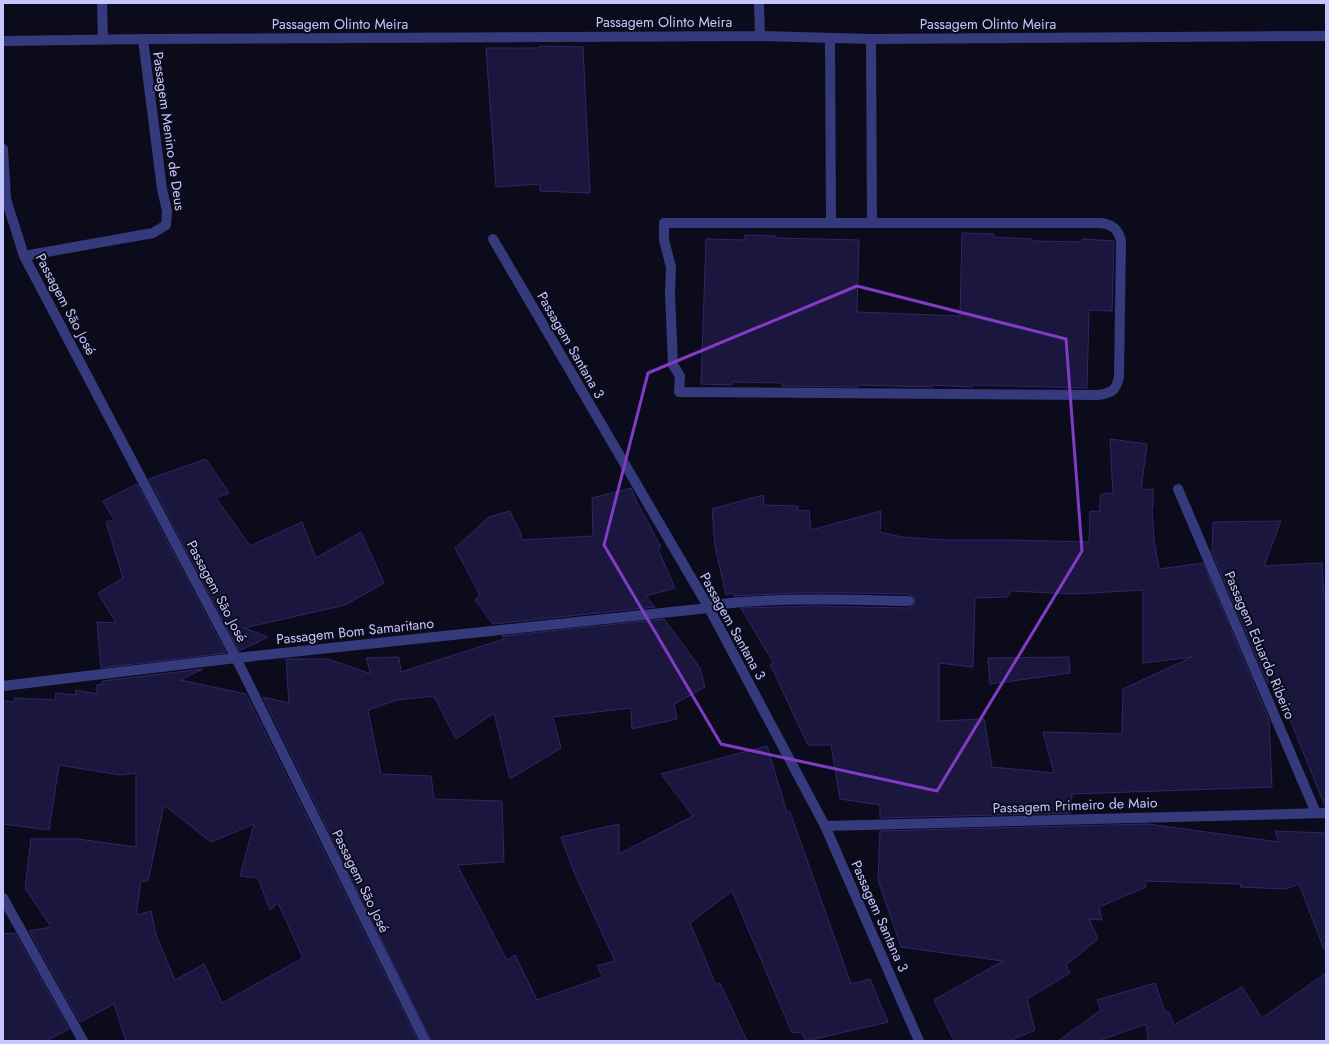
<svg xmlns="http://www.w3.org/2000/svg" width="1329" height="1044" font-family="Jost,sans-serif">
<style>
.building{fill:#1a163d;stroke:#2d286a;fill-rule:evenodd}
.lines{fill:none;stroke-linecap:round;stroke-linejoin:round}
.lane{stroke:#343a7c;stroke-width:10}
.street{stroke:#343a7c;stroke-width:10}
.marked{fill:none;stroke:#823bc5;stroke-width:3;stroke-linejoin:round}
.labels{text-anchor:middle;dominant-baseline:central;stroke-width:4;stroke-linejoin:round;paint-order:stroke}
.street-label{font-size:14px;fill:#c6c6ff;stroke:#0c0b1c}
</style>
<rect width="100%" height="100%" fill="#0c0b1c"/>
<path class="building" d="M540,46L583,47L590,193L540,191V184L496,187L486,48H540Z
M962,233L994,234V237L1032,239V241L1082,242V239L1114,241L1112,311L1089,310L1087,388L972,385V387L932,385V387L857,385V387L782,386V383L733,382L732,385L701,384L706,239L745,240V235L776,236V238L859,240L857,312L960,316Z
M1110,439L1147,444L1141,490L1153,489V504L1152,511L1154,540L1159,569L1203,563L1269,720L1272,787L1072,794L1071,813L880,818V805L840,799L831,745H808L770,664H774L741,608L814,606L909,608L914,605L915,598L909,594L852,593H795L734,596L732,593L726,595L715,546L712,509L763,495L764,505L798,506L797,510L809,511L811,530L881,511L880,532L902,537L945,540H1008L1089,542L1090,511L1099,512L1101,494L1113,493ZM1143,590V663L1192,657L1123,689L1122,734L1043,732L1054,773L992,767L984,719L939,721V663L973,667L975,598L1007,597L1012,591L1073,594Z
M206,459L229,493L216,498L250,546L302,522L316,558L361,532L384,583L345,605L244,628L268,637L239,651L149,479Z
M137,484L226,653L101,668L97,622L116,623L98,593L123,578L106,522L114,520L103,501Z
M631,488L637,502L661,547L658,549L675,588L646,596L655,607L493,624L475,600L480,595L455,548L489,517L510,511L521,534L522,540L593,536L592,498Z
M1281,521L1264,566L1322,563L1324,599H1326V805L1325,806L1267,663L1268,684L1212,552L1213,522Z
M664,619L700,668L705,687L674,704L677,719L632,729L631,708L553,717L561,748L510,779L494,713L456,739L434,696L397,700L368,710L381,774L431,776L434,799L502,801L504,862L457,865L507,960L515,955L537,1000L603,977L597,966L615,961L574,872L561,837L619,824V854L693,816L661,774L767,746L787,812H790L851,984L870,979L888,1022L806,1041L801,1032L792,1033L732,891L690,923L716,985L720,983L747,1041H431L263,697L289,703L286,659H328L371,674L366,658L399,657L401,672L504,639L502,636Z
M1069,657L1070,673L990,684L988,658Z
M203,669L180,680L246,694L418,1041H126L114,1004L80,1022L29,931L51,927L25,888L31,839H78L136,847V773L120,775L59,765L49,830L3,824V701L14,702V698L55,700L56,693L76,695V690L97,694V685L103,684L102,681ZM164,805L211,842L254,824L240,876L258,878L270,910L278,903L303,958L222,1003L204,964L175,980L156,935L151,911L136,915L141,881H148Z
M1148,824L1279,842L1275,831L1326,833V948L1324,949L1299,884L1286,889L1240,887L1241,884L1145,881L1146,887L1099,907L1102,920L1089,919L1098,939L1066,965L1070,973L1027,999L1035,1030L1009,1041H954L934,1000L1003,961L901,947L878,880L880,831Z
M15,933L69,1029L46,1041H3V934Z
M1326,973V1041H1145L1148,1039L1146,1024L1098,1041H1058L1101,1010L1097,1000L1155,983L1165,1012H1169L1174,1025L1242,987L1262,1018Z"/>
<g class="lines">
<path class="lane" d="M830,38L831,222
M871,39L872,223
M664,223H1101C1113,225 1118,229 1121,241L1119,377C1116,391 1111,393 1098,395L679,392L680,376L673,365L670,293L671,267L664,240Z"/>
<path class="street" d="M102,3L103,40
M759,3L760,36
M3,41L143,39L760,36L871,39L1326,36
M3,149L6,199L24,256L236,658L425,1041
M493,239L709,608L825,826L919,1041
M24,256L153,233L166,225L167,211L162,189L143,39
M1178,489L1316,813
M3,686L236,658L709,608C724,602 742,602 758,601C808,598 858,600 909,601
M825,826L1326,813
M3,898L83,1041"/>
</g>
<path class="marked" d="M857,286L1066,339L1082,551L937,791L721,744L604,545L648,373Z"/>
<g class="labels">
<g class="street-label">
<text x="664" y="22">Passagem Olinto Meira</text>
<text x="340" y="24">Passagem Olinto Meira</text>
<text x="988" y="24">Passagem Olinto Meira</text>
<text transform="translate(169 131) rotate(82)">Passagem Menino de Deus</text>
<text transform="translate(66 304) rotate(62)">Passagem São José</text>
<text transform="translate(571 345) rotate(60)">Passagem Santana 3</text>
<text transform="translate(217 591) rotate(62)">Passagem São José</text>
<text transform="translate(733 626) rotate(61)">Passagem Santana 3</text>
<text transform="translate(355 631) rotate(-6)">Passagem Bom Samaritano</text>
<text transform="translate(1260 645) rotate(67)">Passagem Eduardo Ribeiro</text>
<text transform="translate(1075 805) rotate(-2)">Passagem Primeiro de Maio</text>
<text transform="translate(361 881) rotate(64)">Passagem São José</text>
<text transform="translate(880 916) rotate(66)">Passagem Santana 3</text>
</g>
</g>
<rect width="1329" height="1044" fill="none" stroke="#c6c6ff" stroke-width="8"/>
</svg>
